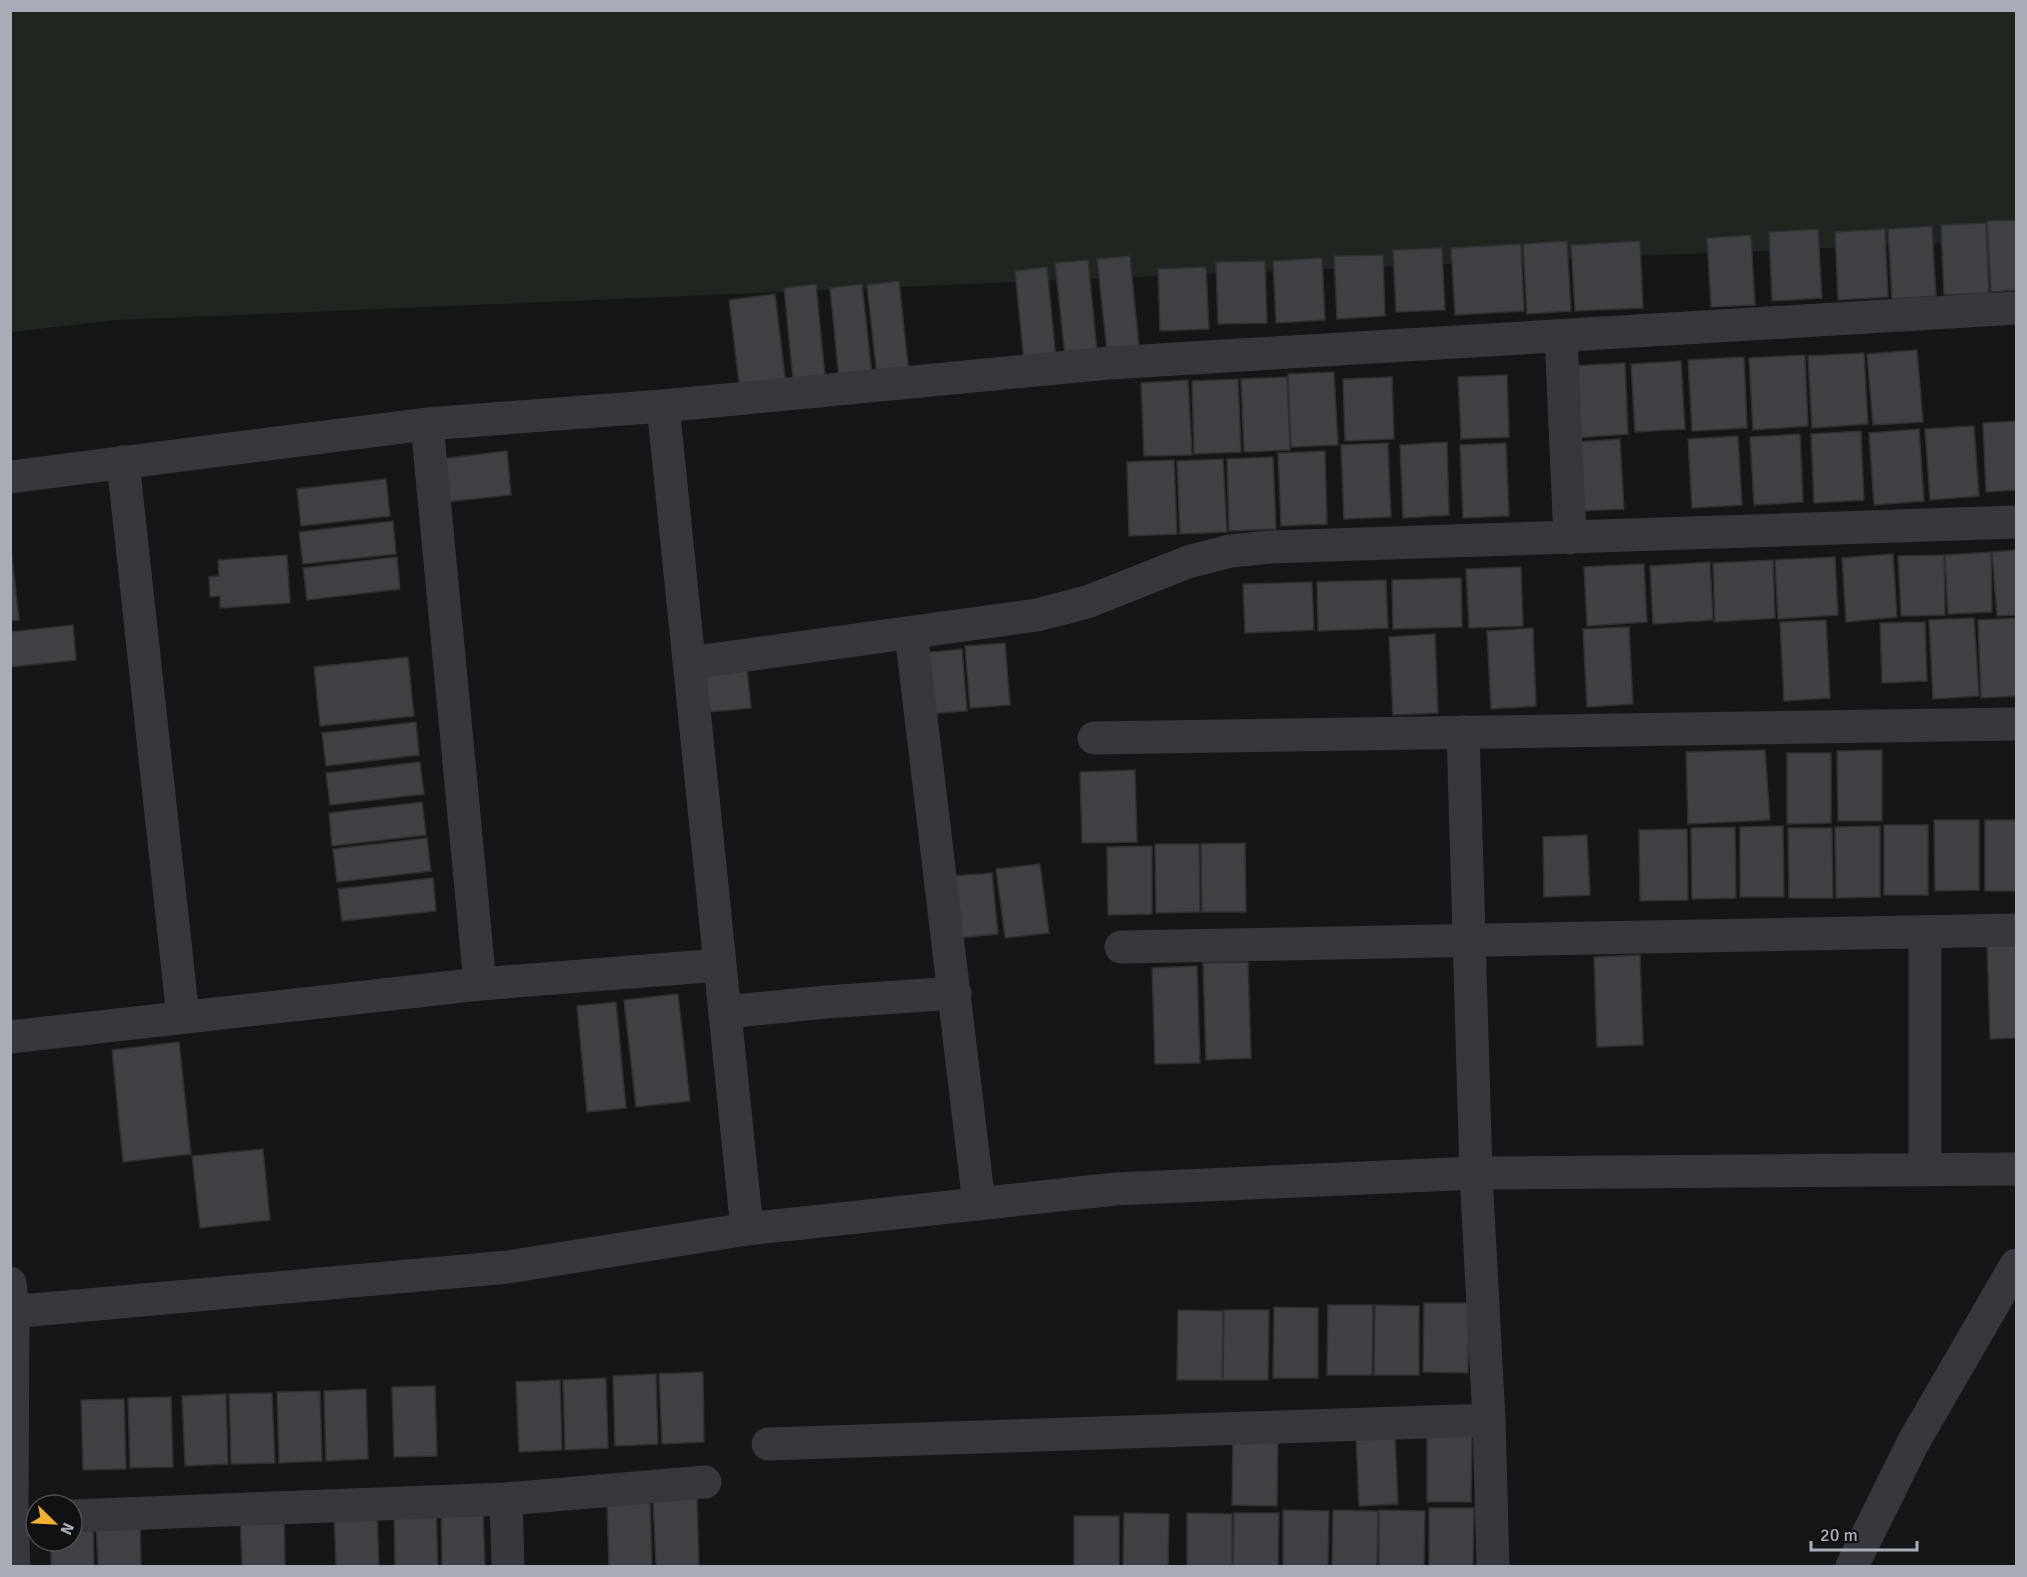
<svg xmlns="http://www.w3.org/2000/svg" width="2027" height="1577" font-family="Signika,sans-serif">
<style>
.green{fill:#1e261f}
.building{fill:#404145;stroke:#303034;stroke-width:1.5}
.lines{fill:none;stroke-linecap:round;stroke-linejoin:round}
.street{stroke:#37383d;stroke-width:33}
</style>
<rect width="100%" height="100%" fill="#161618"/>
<path class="green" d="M10,11H2016V240L117,320L11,332Z"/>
<path class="building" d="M2016,220V290L1991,292L1987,221Z
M1986,223L1989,293L1944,295L1941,225Z
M1932,226L1936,296L1892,299L1888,229Z
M1818,229L1822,298L1772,301L1769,232Z
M1885,229L1888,297L1838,300L1835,232Z
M1751,235L1755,305L1711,307L1707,238Z
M1567,241L1571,311L1527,314L1523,244Z
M1640,241L1643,308L1575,311L1571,245Z
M1521,244L1524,311L1455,315L1451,248Z
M1442,248L1445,310L1396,312L1393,250Z
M1383,255L1385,316L1337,319L1334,256Z
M1130,256L1139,347L1107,351L1097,259Z
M1322,258L1325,320L1276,323L1273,261Z
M1088,260L1097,351L1065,355L1055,263Z
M1265,261L1267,323L1218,324L1216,262Z
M1047,267L1056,359L1024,362L1015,271Z
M1206,267L1209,329L1160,331L1158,269Z
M899,281L909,373L877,377L867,285Z
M816,284L825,376L793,379L784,288Z
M862,284L872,376L839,379L830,288Z
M775,294L786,385L740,391L729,300Z
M1917,350L1923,422L1873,425L1867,354Z
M1864,353L1868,424L1812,428L1808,356Z
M1805,355L1808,426L1753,430L1749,358Z
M1744,357L1747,428L1692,431L1688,360Z
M1681,361L1685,429L1635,432L1631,364Z
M1625,363L1628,434L1573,438L1569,366Z
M1334,372L1338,445L1291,447L1288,374Z
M1507,375L1509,437L1461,439L1458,377Z
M1287,377L1290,450L1244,452L1241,379Z
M1392,377L1394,439L1345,441L1343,379Z
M1238,379L1241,452L1194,454L1192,381Z
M1188,380L1192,455L1144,456L1141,383Z
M2016,421V490L1986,492L1983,423Z
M1974,426L1979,496L1930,500L1925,429Z
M1919,429L1924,501L1874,505L1869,433Z
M1861,431L1864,500L1814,503L1811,434Z
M1800,434L1803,502L1754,505L1750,437Z
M1738,436L1742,505L1692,508L1688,439Z
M1620,439L1624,509L1579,511L1576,442Z
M1447,442L1449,515L1403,518L1400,445Z
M1388,443L1391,517L1344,519L1341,445Z
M1506,443L1509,516L1463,518L1460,445Z
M507,451L511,495L445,502L440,459Z
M1325,451L1327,524L1281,526L1278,453Z
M1273,457L1276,529L1229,531L1227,459Z
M1223,459L1227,532L1180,534L1177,461Z
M1174,460L1177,534L1129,536L1127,462Z
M386,479L390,516L301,526L297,489Z
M393,521L396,554L303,564L299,532Z
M10,539L19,620L10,621Z
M2016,550V615L1997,616L1992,552Z
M1991,552L1992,612L1948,614L1945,555Z
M1893,554L1897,617L1846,622L1842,558Z
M287,555L290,603L220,608V596L210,597L209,577L219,576L218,560Z
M1944,555L1945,615L1901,616L1898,556Z
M397,557L400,589L307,600L303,568Z
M1835,557L1838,615L1778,619L1775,560Z
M1773,560L1775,618L1715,622L1713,563Z
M1710,562L1713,620L1653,624L1650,566Z
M1644,564L1647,622L1587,626L1584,567Z
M1521,567L1523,626L1469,628L1466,569Z
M1461,578L1462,627L1393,629L1392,580Z
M1386,580L1388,628L1318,631L1317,582Z
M1312,582L1314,630L1245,633L1243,584Z
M1974,618L1979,696L1933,699L1929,620Z
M2016,618V696L1981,698L1978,620Z
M1826,620L1830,698L1784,701L1780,622Z
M1925,622L1927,681L1882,683L1880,623Z
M73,625L76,660L10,667V632Z
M1629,627L1633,704L1587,707L1583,629Z
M1533,628L1536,706L1491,709L1487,631Z
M1435,634L1438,713L1393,715L1389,637Z
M1005,643L1010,705L970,708L965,646Z
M962,649L967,711L927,714L922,653Z
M408,657L414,716L320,726L314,667Z
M747,670L751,708L709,712L705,675Z
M416,722L419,755L326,766L322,733Z
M1765,750L1770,820L1688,824L1686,752Z
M1882,750V821H1838L1837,751Z
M1787,753H1831V823L1787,824Z
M420,762L424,794L330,805L326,773Z
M1135,770L1137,842L1082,843L1080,772Z
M422,802L426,835L332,846L329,813Z
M1934,820H1979V890L1935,891Z
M1985,820H2016V891H1985Z
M1884,825H1928V895H1884Z
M1783,826L1784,897H1740V827Z
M1880,826V897L1836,898L1835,827Z
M1735,827L1736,898L1692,899L1691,828Z
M1788,828H1832L1833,898H1789Z
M1687,829L1688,900L1640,901L1639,830Z
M1587,835L1590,895L1544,897L1543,837Z
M427,838L431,871L337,882L333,849Z
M1245,843L1246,912H1202L1201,844Z
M1155,844H1199L1200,912L1156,913Z
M1152,846V914L1108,915L1107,847Z
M1040,864L1049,933L1005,938L996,869Z
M992,873L998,934L958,938L953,876Z
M433,878L436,911L342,921L338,889Z
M2016,941V1038L1990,1039L1987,942Z
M1640,955L1643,1045L1597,1047L1594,957Z
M1248,962L1251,1058L1206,1060L1203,963Z
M1197,966L1200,1063L1155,1064L1152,968Z
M678,994L690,1101L636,1107L624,1000Z
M616,1002L626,1108L587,1112L577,1006Z
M179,1042L191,1154L123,1162L112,1050Z
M263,1149L270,1220L200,1228L192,1156Z
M1424,1303H1469L1468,1373L1423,1372Z
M1328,1305H1373L1372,1375H1327Z
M1375,1305L1419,1306V1375H1374Z
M1274,1307L1318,1308V1378H1273Z
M1178,1310L1223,1311L1222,1380H1177Z
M1224,1310H1269L1268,1380H1223Z
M703,1372L704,1442L662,1444L659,1374Z
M656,1374L658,1444L615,1446L613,1376Z
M606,1378L608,1448L565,1450L563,1380Z
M560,1380L562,1450L519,1452L516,1382Z
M435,1386L437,1456L394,1457L392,1387Z
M366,1389L368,1459L326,1461L324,1391Z
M320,1391L322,1461L279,1463L277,1392Z
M272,1393L275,1463L231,1464L229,1394Z
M226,1394L228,1464L185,1466L182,1396Z
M171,1397L173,1467L130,1468L128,1398Z
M124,1399L126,1469L83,1470L81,1400Z
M1427,1432H1472L1471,1502H1427Z
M1395,1434L1398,1504L1359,1506L1356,1435Z
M1233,1436H1278L1277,1506L1232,1505Z
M697,1499L699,1566H656L653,1500Z
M650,1500L652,1566H609L607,1502Z
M483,1508L485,1566H442L441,1509Z
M1429,1508H1474L1473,1566H1429Z
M436,1510L438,1566H395L394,1511Z
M1283,1510L1329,1511L1328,1566H1283Z
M1333,1510L1378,1511L1377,1566H1332Z
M1379,1510L1425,1511L1424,1566H1379Z
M377,1511L379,1566H336L334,1512Z
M284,1512L285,1566H242L240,1514Z
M1124,1513L1169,1514L1168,1566H1123Z
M1187,1513L1232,1514V1566H1187Z
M1234,1513H1279L1278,1566H1233Z
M1074,1516H1119V1566H1074Z
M140,1523L141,1566H98L96,1524Z
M93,1524L94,1566H51V1541H72V1525Z"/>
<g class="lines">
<path class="street" d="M1561,336L1570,538
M663,406L747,1229
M427,424L480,984
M123,462L183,1017
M10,477L427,424L663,406L1109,363L2016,308
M911,633L979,1204
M689,663L1037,615L1087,602L1188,562L1230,551L1270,547L2016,522
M1094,738L2016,724
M1121,947L2016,930
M725,1012L826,1002L955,993
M10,1037L480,984L720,965
M1925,1170V932
M10,1283L13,1311L12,1518L14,1566
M10,1312L508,1267L747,1229L1115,1189L1476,1173L1463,732
M768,1444L1489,1420
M506,1499L508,1566
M72,1516L506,1499L705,1482
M1493,1566L1489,1420L1476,1173L2016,1169
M1852,1566L1914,1441L2016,1265"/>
</g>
<rect width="2027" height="1577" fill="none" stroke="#a8adb8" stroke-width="24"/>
<g transform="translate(54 1523) rotate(114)"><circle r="28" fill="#111113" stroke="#4d4f55" stroke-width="1.5"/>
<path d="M0-4.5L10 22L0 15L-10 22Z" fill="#f2b134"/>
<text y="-9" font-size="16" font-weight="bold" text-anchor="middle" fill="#a8adb8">N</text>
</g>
<path d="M1811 1541v9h106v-9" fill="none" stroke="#a8adb8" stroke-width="3"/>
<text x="1820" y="1541" font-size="18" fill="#a8adb8" stroke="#111113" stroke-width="4.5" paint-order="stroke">20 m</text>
</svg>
